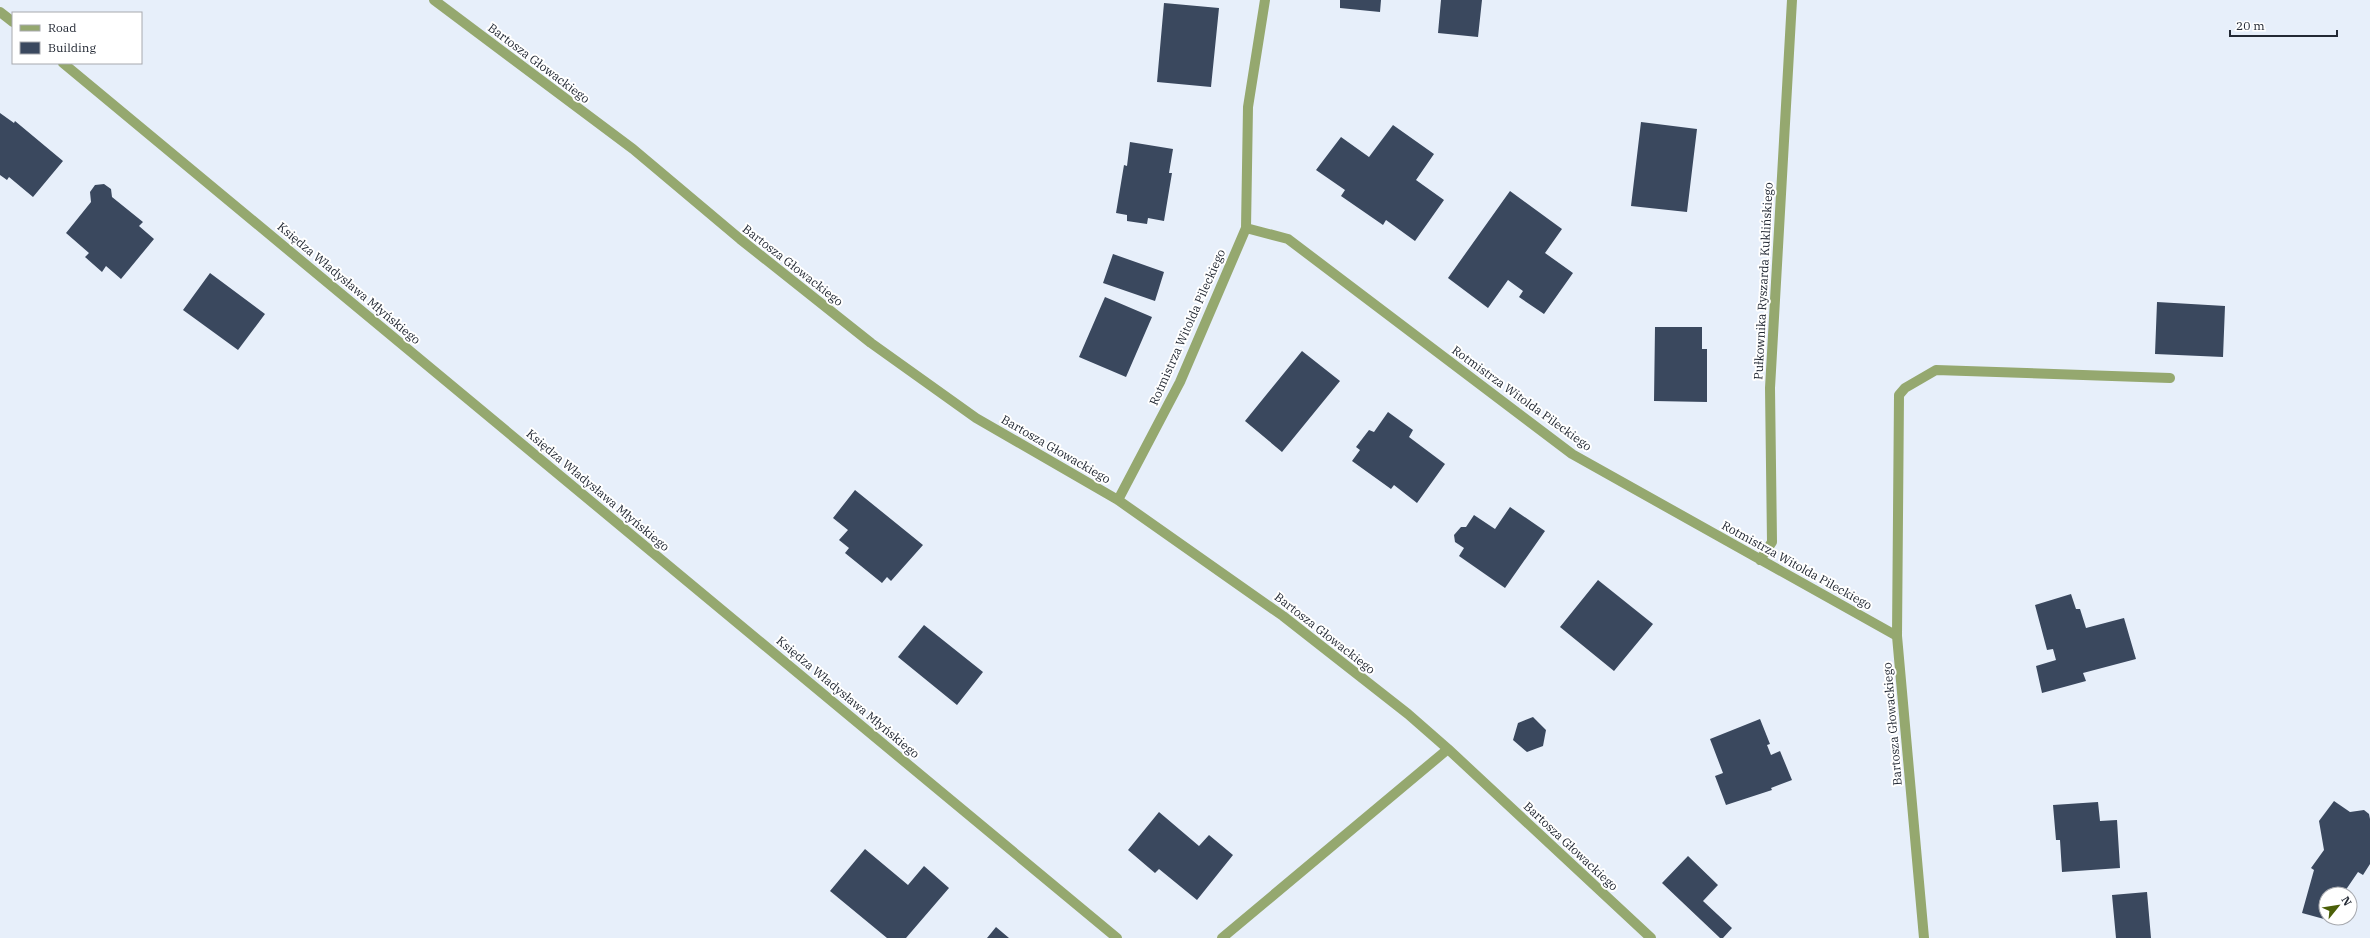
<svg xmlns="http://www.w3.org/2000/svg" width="2370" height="938" font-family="'IBM Plex Serif',serif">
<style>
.building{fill:#3a485e}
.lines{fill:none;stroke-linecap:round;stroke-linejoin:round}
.minor{stroke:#95a86f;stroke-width:10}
.labels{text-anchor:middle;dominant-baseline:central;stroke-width:4;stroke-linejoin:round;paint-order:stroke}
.street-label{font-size:12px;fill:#232934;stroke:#fff}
</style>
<rect width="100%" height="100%" fill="#e7effa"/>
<path class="building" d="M1340,0H1381L1380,12L1340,8Z
M1441,0H1482L1478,37L1438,33Z
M1164,3L1219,8L1211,87L1157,82Z
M0,113L14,123L15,121L63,161L33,197L9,177L7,180L0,175Z
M1641,122L1697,129L1687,212L1631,206Z
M1393,125L1434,154L1416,180L1444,200L1415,241L1386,220L1383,225L1341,196L1345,190L1316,170L1341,137L1369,157Z
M1130,142L1173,149L1169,173H1172L1164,221L1148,218L1147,224L1127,221V215L1116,213L1124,165L1127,166Z
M104,184L111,189L112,197L143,222L139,226L154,239L121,279L106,266L102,272L85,257L89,253L66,233L91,202L90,192L95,185Z
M1510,191L1562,229L1545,253L1573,273L1544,314L1519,297L1523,291L1508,280L1488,308L1448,278Z
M1113,254L1164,272L1155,301L1103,283Z
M210,273L265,314L238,350L183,310Z
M1105,297L1152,317L1126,377L1079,357Z
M2157,302L2225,306L2223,357L2155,354Z
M1655,327H1702V349H1707V402L1654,401Z
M1302,351L1340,381L1282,452L1245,421Z
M1388,412L1413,430L1409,437L1445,464L1417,503L1394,485L1391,489L1352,461L1360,450L1356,447L1369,430L1374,432Z
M855,490L923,545L891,581L887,577L882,583L845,553L849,548L839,540L848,530L833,518Z
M1510,507L1545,531L1505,588L1459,556L1464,548L1455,542L1454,535L1461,527H1466L1474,515L1495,529Z
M1598,580L1653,624L1614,671L1560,627Z
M2071,594L2076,609H2080L2086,628L2124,618L2136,659L2083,673L2086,681L2042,693L2036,666L2056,660L2053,649L2047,650L2035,605Z
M924,625L983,672L957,705L898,657Z
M1533,717L1546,730L1543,746L1527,752L1513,740L1518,723Z
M1760,719L1770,744L1767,745L1771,755L1780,751L1792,780L1771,788L1772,790L1726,805L1715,776L1723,773L1710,739Z
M2334,801L2350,812L2364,810L2369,814L2370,819V864L2363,875L2358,872L2343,894H2326V918H2336L2335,922L2302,913L2314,870L2311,868L2324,850L2319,821Z
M2098,802L2100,821L2117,820L2120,868L2062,872L2060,840H2056L2053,805Z
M1159,812L1199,846L1209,835L1233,855L1197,900L1159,869L1155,873L1128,850Z
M865,849L908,885L924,866L949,888L906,938H887L830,891Z
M1688,856L1718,885L1703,901L1732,928L1723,938H1720L1662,883Z
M2147,892L2151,938H2116L2112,895Z
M996,927L1009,938H987Z"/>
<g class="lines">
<path class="minor" d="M434,0L633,149L740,239L871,343L976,418L1118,500L1283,616L1408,714L1448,749L1651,938
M0,12L13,22
M63,63L1117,938
M1246,228L1288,239L1572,454L1897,636
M1118,500L1180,382L1246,228L1248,107L1265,0
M1760,560L1772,542L1770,388L1792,0
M1222,938L1448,749
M1924,938L1897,636L1899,395L1905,388L1936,370L2170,378"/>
</g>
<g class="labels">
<g class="street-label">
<text transform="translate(539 63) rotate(37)">Bartosza Głowackiego</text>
<text transform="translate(793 265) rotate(38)">Bartosza Głowackiego</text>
<text transform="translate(1763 281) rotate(-87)">Pułkownika Ryszarda Kuklińskiego</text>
<text transform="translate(349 283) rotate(40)">Księdza Władysława Młyńskiego</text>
<text transform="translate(1187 327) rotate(-66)">Rotmistrza Witolda Pileckiego</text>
<text transform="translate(1522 398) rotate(36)">Rotmistrza Witolda Pileckiego</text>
<text transform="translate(1056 449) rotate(30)">Bartosza Głowackiego</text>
<text transform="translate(598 490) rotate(40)">Księdza Władysława Młyńskiego</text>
<text transform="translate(1797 565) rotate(29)">Rotmistrza Witolda Pileckiego</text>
<text transform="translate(1325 633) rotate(38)">Bartosza Głowackiego</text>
<text transform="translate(848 697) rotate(40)">Księdza Władysława Młyńskiego</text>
<text transform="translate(1892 724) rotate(-95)">Bartosza Głowackiego</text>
<text transform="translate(1571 846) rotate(43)">Bartosza Głowackiego</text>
</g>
</g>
<rect x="12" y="12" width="130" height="52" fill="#ffffff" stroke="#a7a9ae"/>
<rect x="20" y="25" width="20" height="6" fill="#95a86f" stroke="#a7a9ae"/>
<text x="48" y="32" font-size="12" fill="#232934">Road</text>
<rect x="20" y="42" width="20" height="12" fill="#3a485e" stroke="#a7a9ae"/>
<text x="48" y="52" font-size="12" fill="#232934">Building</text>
<g transform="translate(2338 906) rotate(60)"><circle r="19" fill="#ffffff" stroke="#a7a9ae"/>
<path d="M0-3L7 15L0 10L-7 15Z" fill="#4b5f08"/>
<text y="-6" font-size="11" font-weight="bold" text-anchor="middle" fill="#232934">N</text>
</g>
<path d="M2230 30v6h107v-6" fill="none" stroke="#232934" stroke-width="2"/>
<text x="2236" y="30" font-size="12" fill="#232934" stroke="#ffffff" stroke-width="3" paint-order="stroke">20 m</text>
</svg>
